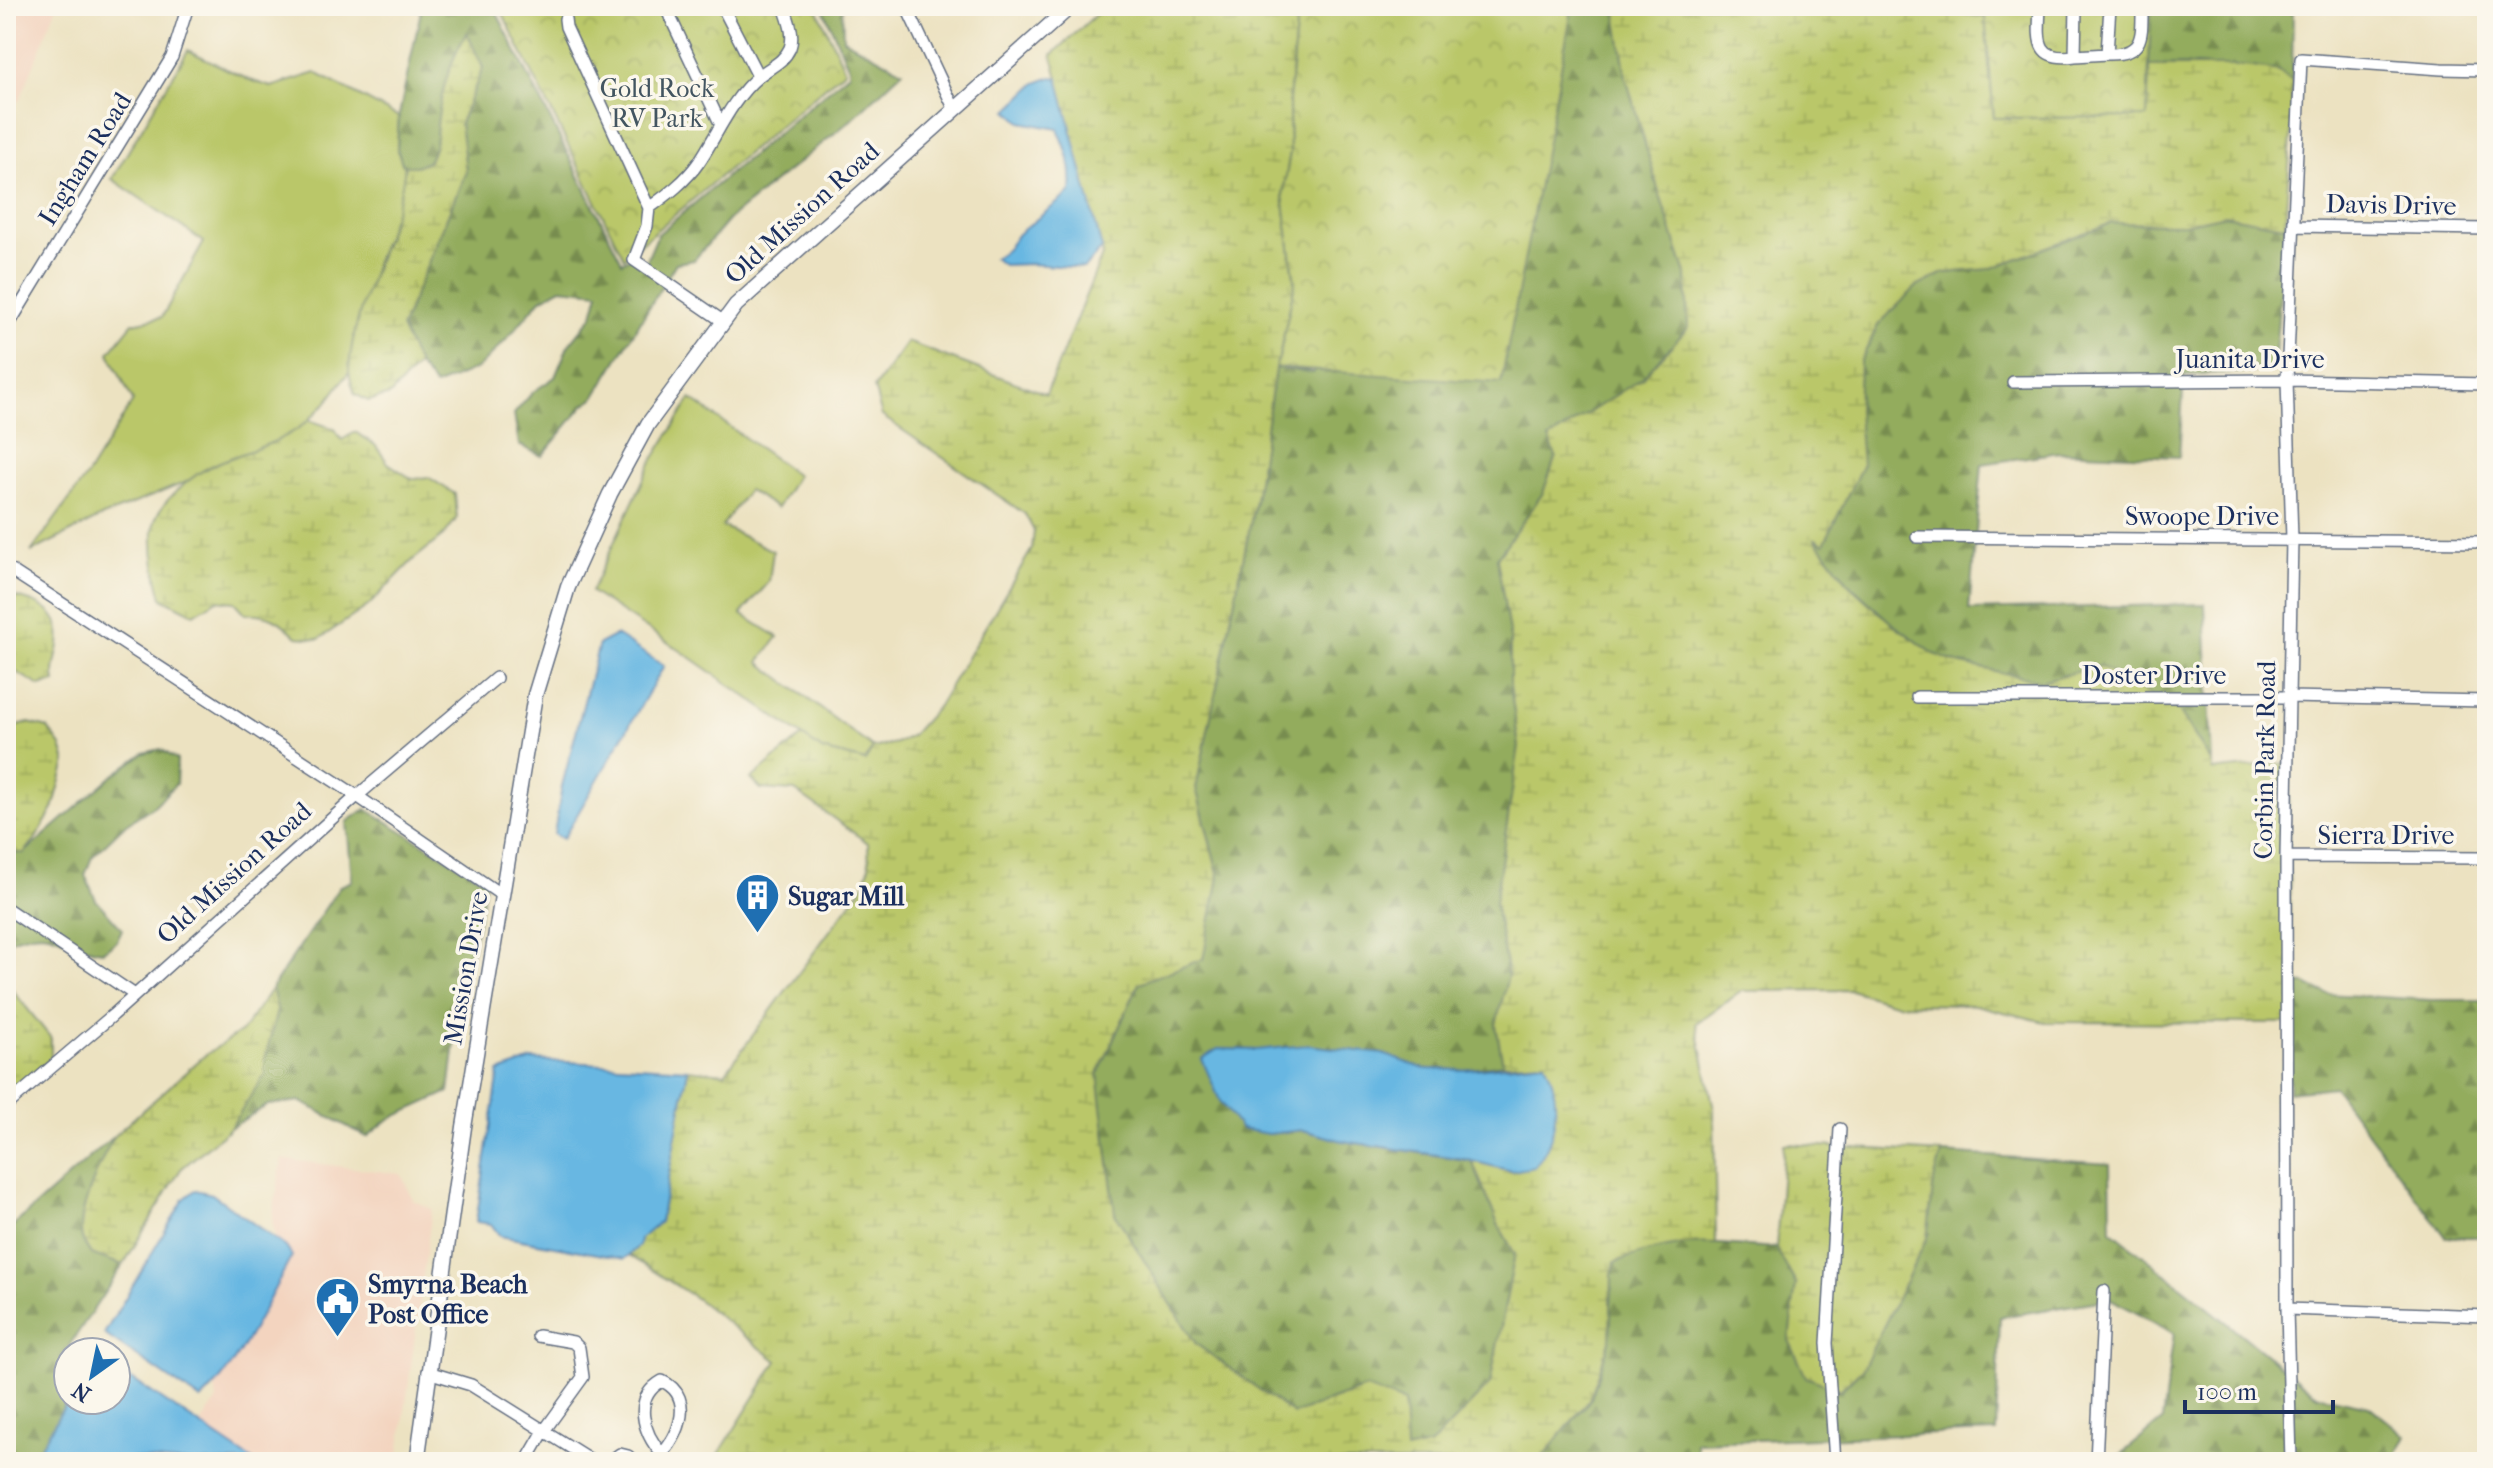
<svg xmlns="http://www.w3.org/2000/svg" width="2493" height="1468" font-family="'IM FELL French Canon',serif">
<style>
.built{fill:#f3d4bf}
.grass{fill:#bac769;stroke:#6a7b64;stroke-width:2}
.forest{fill:url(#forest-firs);stroke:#576e5e;stroke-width:2}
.wetland{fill:url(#wetland-marsh);stroke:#6a7b64;stroke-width:2}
.park{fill:url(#park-crowns);stroke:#6a7b64;stroke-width:2}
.water{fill:#67b7e2;stroke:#4173a0;stroke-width:2}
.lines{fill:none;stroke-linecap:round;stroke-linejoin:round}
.minor-casing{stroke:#646e81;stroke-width:14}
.tertiary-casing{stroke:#646e81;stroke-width:17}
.minor{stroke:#fff;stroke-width:11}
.tertiary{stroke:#fff;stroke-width:14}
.labels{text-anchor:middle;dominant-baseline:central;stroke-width:7;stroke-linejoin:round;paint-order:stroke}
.park-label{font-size:26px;fill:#435561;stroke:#fbf7ec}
.street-label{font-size:26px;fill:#1b2f5e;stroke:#fbf7ec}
.poi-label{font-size:26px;font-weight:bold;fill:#1b2f5e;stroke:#fbf7ec;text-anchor:start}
</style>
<defs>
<pattern id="forest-firs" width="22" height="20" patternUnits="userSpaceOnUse" patternTransform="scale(2)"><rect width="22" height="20" fill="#93ac5d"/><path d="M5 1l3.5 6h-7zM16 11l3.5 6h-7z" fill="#778c50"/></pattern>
<pattern id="wetland-marsh" width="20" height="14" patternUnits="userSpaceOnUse" patternTransform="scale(2)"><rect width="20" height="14" fill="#bac769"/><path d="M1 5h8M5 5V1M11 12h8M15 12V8" fill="none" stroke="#9fab5d"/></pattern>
<pattern id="park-crowns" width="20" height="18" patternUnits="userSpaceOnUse" patternTransform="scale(2)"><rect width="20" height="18" fill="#bac769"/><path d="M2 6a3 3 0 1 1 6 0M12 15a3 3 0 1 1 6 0" fill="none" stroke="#9fab5d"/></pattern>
</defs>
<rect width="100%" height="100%" fill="#fbf7ec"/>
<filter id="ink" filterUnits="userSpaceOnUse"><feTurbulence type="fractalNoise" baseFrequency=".0125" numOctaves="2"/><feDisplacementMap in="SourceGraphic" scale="16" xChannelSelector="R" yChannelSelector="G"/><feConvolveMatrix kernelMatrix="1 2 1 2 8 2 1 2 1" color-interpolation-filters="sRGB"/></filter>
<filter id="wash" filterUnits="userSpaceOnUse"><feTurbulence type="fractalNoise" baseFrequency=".006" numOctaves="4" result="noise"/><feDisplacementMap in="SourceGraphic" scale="32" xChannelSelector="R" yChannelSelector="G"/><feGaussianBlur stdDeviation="1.8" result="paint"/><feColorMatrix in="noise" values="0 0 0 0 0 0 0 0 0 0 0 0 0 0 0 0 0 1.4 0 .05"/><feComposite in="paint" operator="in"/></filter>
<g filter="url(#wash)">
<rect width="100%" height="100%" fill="#ece2c1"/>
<path class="built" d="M6,6H57L19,102L6,98Z
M282,1159L401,1174L414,1201L432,1209L398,1462H255L200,1425L217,1400L215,1386L256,1323L292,1256L286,1247L276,1240L272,1221Z"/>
<path class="grass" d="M188,50L247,79L271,87L316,73L399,117L397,149L405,166L402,195L376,261L356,335L349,372L326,403L295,433L259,450L218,463L186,482L103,516L31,552L88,474L133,401L109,353L133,323L162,317L204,242L112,179Z
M691,399L797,475L777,508L748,490L722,526L773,551L769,582L741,614L778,637L759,662L873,748L865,761L822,750L690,657L591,592L652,461Z"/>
<path class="forest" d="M422,6H485L484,8L496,11L622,262L631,257L646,262L658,234L849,73V68L822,6H842L843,39L903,71L851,120L730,218L694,260L676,263L594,398L584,405L542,456L519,445L514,414L533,392L555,377L568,346L593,315L599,292L561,288L541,299L505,341L478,368L435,386L418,365L401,328L466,171L460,123L483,68L466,34C451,60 442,89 438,119C435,138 438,143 428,162L416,166H403L397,149L399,115Z
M1569,6H1615L1626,77L1659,192L1686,274L1688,328L1642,378L1550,439L1556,456L1543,493L1497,558L1510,638V685L1519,746L1495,903L1508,976L1496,1025L1503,1064L1465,1070L1425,1069L1383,1054L1257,1050L1218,1049L1202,1059L1209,1074L1268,1134L1303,1130L1343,1141L1472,1161L1498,1224L1515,1254L1490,1384L1431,1445L1406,1451L1404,1431L1365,1388L1293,1414L1196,1344L1115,1214L1098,1074L1139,983L1203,958L1219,877L1196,788L1254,506L1275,368L1313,373L1571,16Z
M2151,6H2293L2292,82L2279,71L2196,65L2149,66Z
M2225,215L2285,226L2274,371L2184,375L2179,457L2059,452L1982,464L1969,610L2205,604L2212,763L2179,711L2100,667L2041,681L1957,663L1934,654L1889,621L1852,587L1812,536L1823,543L1858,411L1860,362L1878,325L1916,287L1944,273L1989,269L2111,223L2183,224Z
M161,749L177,760L176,784L155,805L126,824L92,857L85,875L96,900L122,929L117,941L103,951C58,946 57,920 6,942V853L9,847L17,853H24L110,778L144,753Z
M366,809L486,882L457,1027L449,1092L389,1119L367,1137L300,1101L268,1105L230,1128L265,1074V1059L277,1010L272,988L340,886L352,881L347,822Z
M2291,983L2306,984L2326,994L2430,1000H2487V1237H2446L2334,1087L2289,1092Z
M115,1135C103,1156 76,1213 82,1237C83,1243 88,1249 91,1254L123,1265L61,1358L68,1364V1400L32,1462H6V1232Z
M1942,1153L2110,1164L2111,1230L2317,1395L2369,1406L2406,1436L2393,1462H2112L2162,1421L2174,1333L2111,1299L2000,1317L1996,1432L1696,1442L1697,1462H1539L1591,1398L1610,1340L1612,1274L1615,1262L1642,1252L1692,1242L1776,1248L1796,1284L1789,1340L1841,1390L1863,1368L1927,1238L1934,1180Z"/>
<path class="wetland" d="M1105,6H1298L1289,101L1290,152L1283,195L1295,283L1279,358L1275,369L1254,506L1196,788L1219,877L1203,959L1139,983L1098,1074L1115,1214L1196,1344L1293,1414L1366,1388L1404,1402L1406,1451L1431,1445L1490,1384L1515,1254L1498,1224L1472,1161L1512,1171L1545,1062L1503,1064L1496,1025L1508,976L1495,903L1519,746L1510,685V638L1497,558L1543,493L1556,456L1549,439L1642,378L1688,328L1686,274L1659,192L1626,77L1615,6H1905L1985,17L1994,118L2147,116L2149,66H2246L2279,71L2292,82L2291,137L2285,226L2225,215L2183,224L2111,223L1989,269L1944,273L1916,287L1878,325L1860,362L1858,411L1862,466L1824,544L1814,538L1852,588L1889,621L1934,654L1957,663L2041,681L2100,666L2179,711L2212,763V771L2288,763L2291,1023L2045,1022L1975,1005L1898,1004L1850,990L1742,991L1696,1023L1714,1109L1716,1244C1681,1241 1648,1250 1615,1262L1612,1274L1610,1340L1590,1398L1539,1462H714L777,1361L697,1299L629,1255L639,1246L640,1239L660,1222L688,1069L725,1073L868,879L866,876L869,869L868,843L795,791L761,789L751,779L802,736L822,750L865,761L873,748L896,743L911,736L938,706L1032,549L1034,531L1025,514L882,416L874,388L907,342L1046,394L1103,253L1052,55Z
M467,33L483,68L460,123L466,171L401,328L418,365L390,395L368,401L355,394C353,387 349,378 349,370C353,299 397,235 405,166H416L428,162C438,143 435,138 438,118C442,88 451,59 467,33Z
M309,420L335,429L342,440L355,432L375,445L388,463L412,479L428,477L455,494L457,518L444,535L413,560L368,606L319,639L297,637C281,621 269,612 246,614L235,602L217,600L194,614L162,598C156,577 152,552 153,531C154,503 197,471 220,462C252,449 283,443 309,420Z
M6,595C35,600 64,610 59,645C57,660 52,667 55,682L40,686L6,666Z
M29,723L48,728L61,746L66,762L53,809L36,838L24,853H17L6,845V729Z
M6,982L51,1038V1058L6,1098Z
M272,988L277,1010L265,1059V1074L230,1128L181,1169L123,1265L91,1254C88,1249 83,1242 82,1237C76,1213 103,1156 115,1135L204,1056L243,1030Z
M1784,1144L1942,1153L1934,1180L1927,1238L1863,1368L1840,1390L1806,1377L1789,1340L1796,1284L1776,1248Z"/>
<path class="park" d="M499,6H816L845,70L624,258Z
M1298,6H1569L1571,15L1501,383L1275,368L1279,358L1295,283L1283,195L1290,152L1289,101Z
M1905,6H2151L2147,117L1994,118L1985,17Z"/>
<path class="water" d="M1052,77L1058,78L1102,249L1084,268L1030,264L1003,265L994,258L1007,249L1018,234L1071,192C1073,167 1068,151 1058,129L1021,122L1008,110L1036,83Z
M616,635L664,666L563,839L554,834L562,786L599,644Z
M1308,1045L1383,1054L1425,1069L1465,1070L1545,1062C1561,1096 1559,1138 1534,1167L1512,1171L1464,1159L1343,1141L1303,1130L1268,1134L1241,1129L1220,1101L1202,1059L1218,1049L1257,1050Z
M532,1060L688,1069L660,1222L640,1239L639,1246L624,1259L500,1236L491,1224L476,1222L499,1072Z
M195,1190L212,1194L286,1247L292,1256C268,1299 238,1368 201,1400L104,1334L184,1199Z
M116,1373L127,1376L255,1462H177L129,1458L123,1462H32L68,1400H116Z"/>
</g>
<g filter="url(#ink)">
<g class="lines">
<defs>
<path id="minor" d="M665,6L720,123
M722,6L758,76
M906,6L954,108
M2040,6C2039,37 2033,62 2075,56
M2076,6L2075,56L2107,54L2110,6
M565,19L566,27L649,208L647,226L634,260L724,322
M2107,54C2144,55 2142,37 2142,6
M649,208C667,195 686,181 699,162C717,135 732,98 759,76C771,66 783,63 790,48C795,34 788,19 784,6
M2294,226L2487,229
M6,329L172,57L188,6
M2013,382L2287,380L2487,384
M1917,537L2487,542
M6,567L357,796L503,896
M1917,697H2288L2487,701
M2286,857L2487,858
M6,908L135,995
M6,1106L113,1015L357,796L496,678
M2287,1309L2487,1316
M428,1372L471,1385L594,1462
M526,1462L544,1431L583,1377L579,1348L573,1342L538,1336
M609,1462L620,1454L628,1456L634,1462
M653,1462C677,1445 698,1397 662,1381C632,1398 643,1433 662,1454
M1835,1462L1827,1343L1840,1129
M2096,1462L2104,1291
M2291,1462L2287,1309L2286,857L2292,539L2287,380L2301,59L2441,69L2487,70"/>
<path id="tertiary" d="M417,1462L464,1127L535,695L568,587L610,494L648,424L736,305L1071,6"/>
</defs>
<use href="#minor" class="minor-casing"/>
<use href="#tertiary" class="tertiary-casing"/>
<use href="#minor" class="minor"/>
<use href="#tertiary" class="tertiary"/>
</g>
</g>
<defs>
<symbol id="building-pin" viewBox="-11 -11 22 30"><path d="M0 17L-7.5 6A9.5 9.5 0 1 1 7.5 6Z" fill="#1f6fb2" stroke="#fbf7ec"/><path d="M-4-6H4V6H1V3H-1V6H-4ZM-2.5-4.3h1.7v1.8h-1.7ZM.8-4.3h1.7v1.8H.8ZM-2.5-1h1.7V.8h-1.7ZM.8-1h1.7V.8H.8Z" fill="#fff"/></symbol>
<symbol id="civic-pin" viewBox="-11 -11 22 30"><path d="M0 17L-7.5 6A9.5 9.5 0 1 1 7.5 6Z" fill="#1f6fb2" stroke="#fbf7ec"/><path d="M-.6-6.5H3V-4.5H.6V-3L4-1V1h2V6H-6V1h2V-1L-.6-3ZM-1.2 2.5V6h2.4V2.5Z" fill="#fff"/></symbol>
</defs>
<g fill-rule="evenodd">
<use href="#building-pin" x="732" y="870" width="51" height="69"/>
<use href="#civic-pin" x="312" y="1274" width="51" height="69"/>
</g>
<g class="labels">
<g class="park-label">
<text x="657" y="88">Gold Rock<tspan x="657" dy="30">RV Park</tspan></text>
</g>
<g class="street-label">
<text transform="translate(85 159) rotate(-58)">Ingham Road</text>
<text transform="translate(2391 205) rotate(1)">Davis Drive</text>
<text transform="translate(802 213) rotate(-42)">Old Mission Road</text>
<text x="2250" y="359">Juanita Drive</text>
<text x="2202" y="516">Swoope Drive</text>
<text x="2154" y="675">Doster Drive</text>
<text transform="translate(2265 760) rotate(-89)">Corbin Park Road</text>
<text x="2386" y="835">Sierra Drive</text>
<text transform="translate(234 873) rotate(-42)">Old Mission Road</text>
<text transform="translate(466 968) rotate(-80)">Mission Drive</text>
</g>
<g class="poi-label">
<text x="788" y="896">Sugar Mill</text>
<text x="368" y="1284">Smyrna Beach<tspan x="368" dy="30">Post Office</tspan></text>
</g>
</g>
<rect width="2493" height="1468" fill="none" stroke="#fbf7ec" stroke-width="32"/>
<g transform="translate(92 1376) rotate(213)"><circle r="38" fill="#fbf7ec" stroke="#a1a7b3" stroke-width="2"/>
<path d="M0-6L14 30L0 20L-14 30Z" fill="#1f6fb2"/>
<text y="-12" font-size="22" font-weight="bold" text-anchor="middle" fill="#1b2f5e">N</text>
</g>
<path d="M2185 1400v12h148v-12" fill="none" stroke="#1b2f5e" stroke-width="4"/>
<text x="2197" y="1400" font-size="24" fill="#1b2f5e" stroke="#fbf7ec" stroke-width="6" paint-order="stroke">100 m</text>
</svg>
